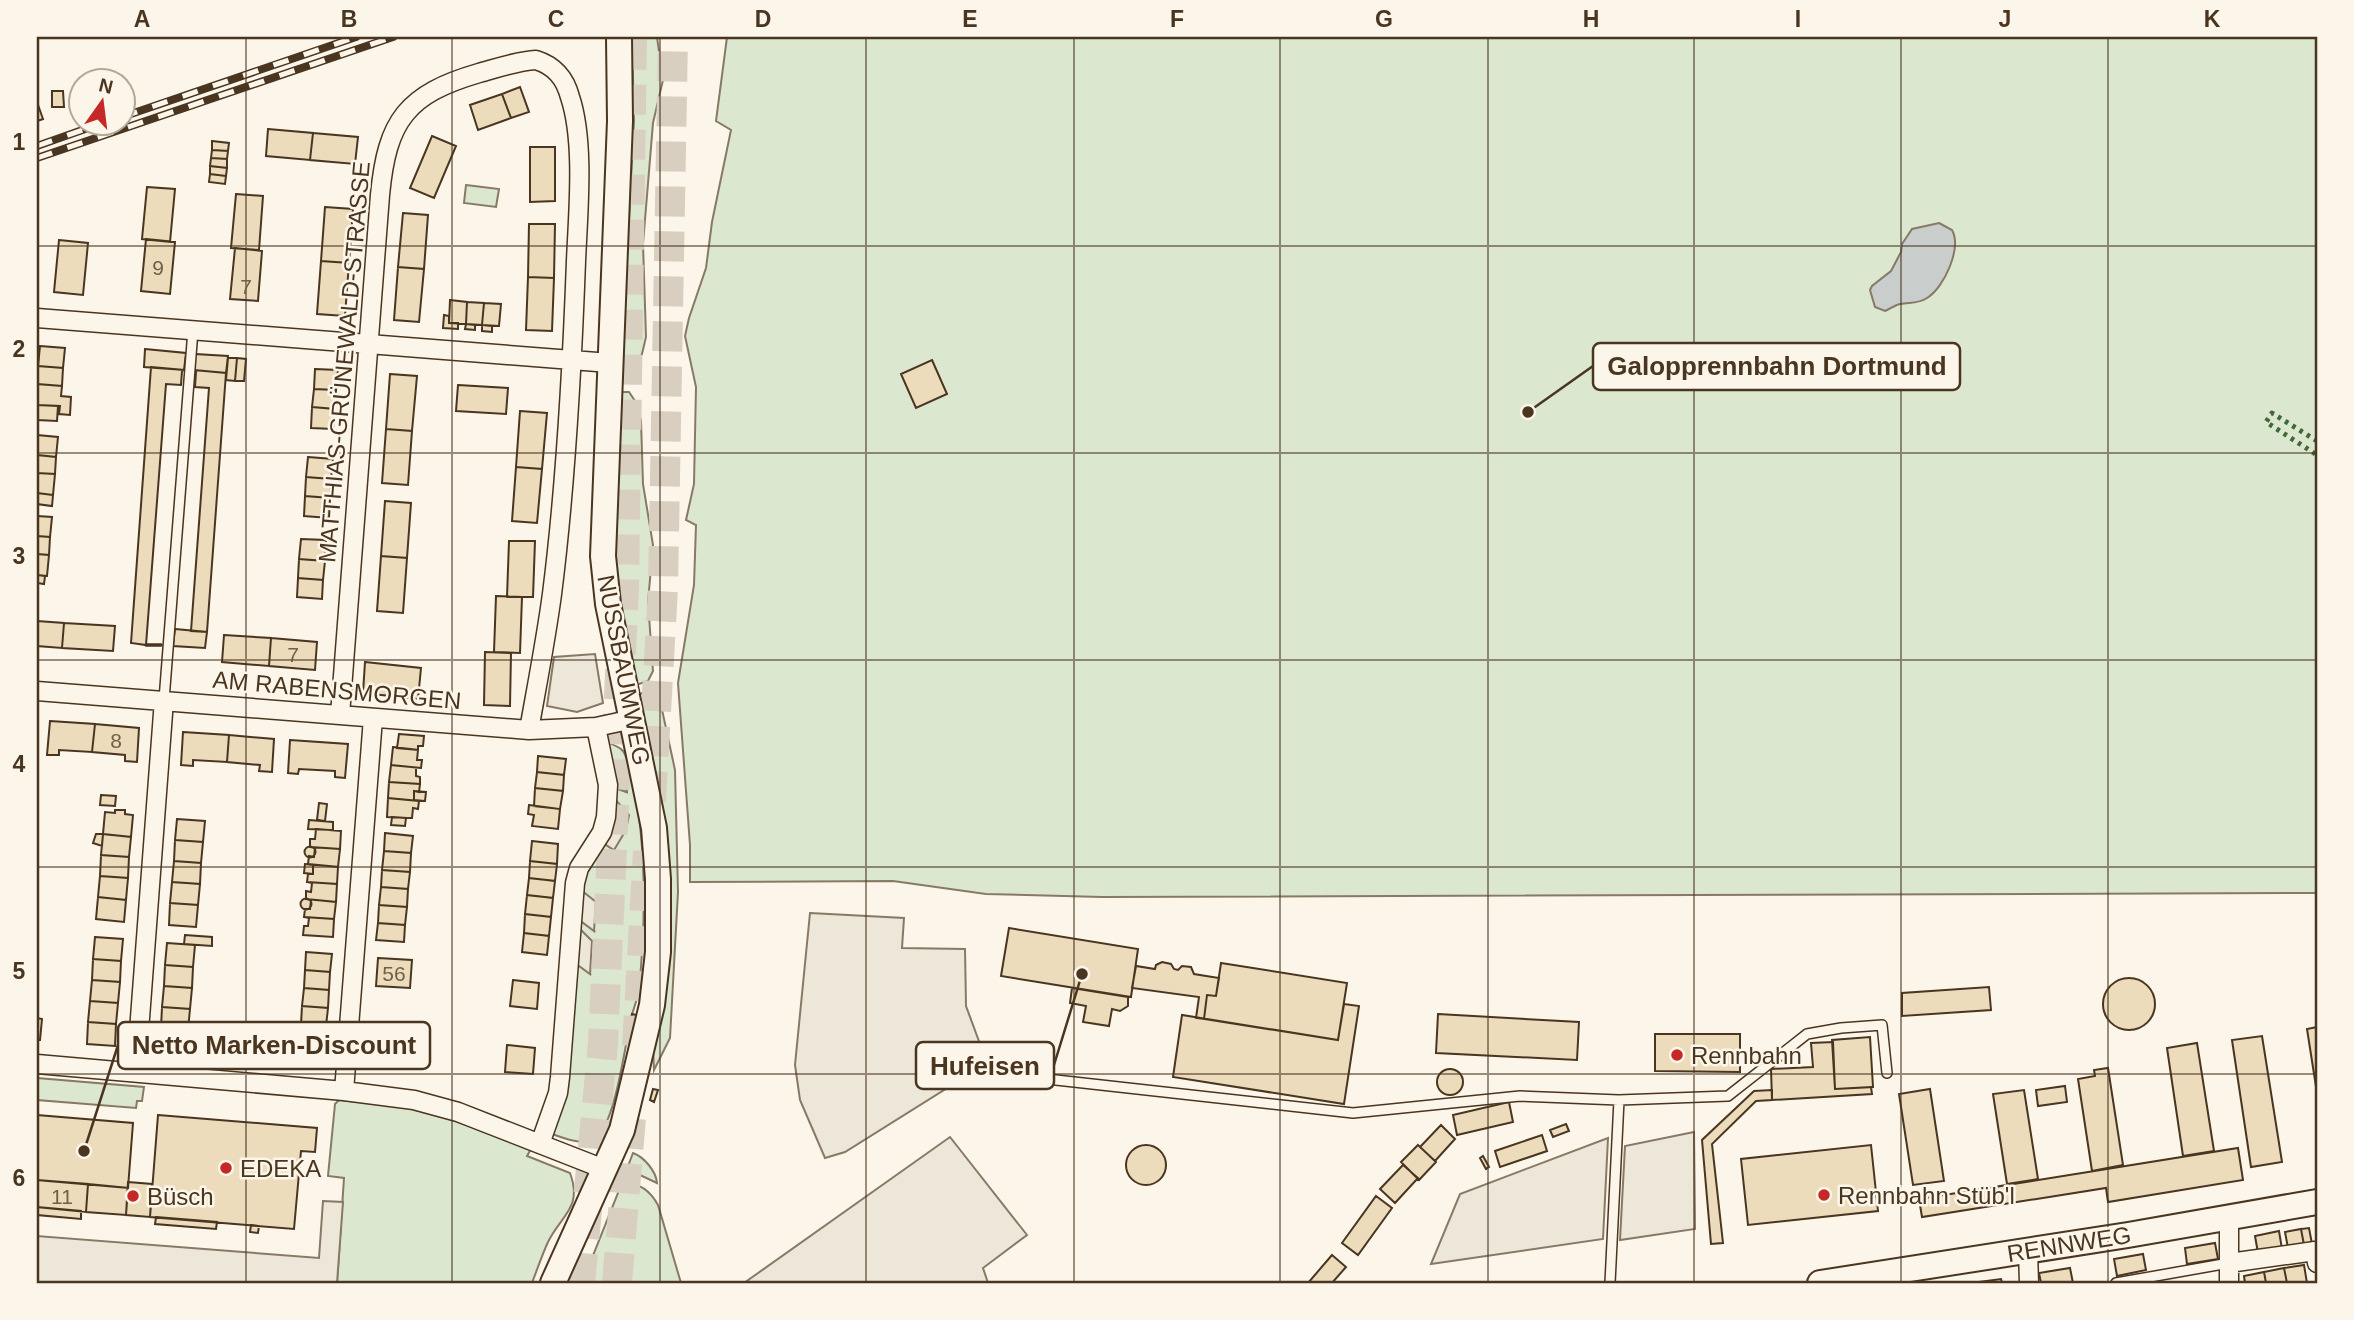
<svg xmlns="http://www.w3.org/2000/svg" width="2354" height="1320" font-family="Arial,sans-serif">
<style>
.green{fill:#dce7d0;stroke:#887966;stroke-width:2}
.parking{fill:#ede7d9;stroke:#887966;stroke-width:2}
.water{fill:#c9cecd;stroke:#887966;stroke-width:2}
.building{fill:#ecdcbc;stroke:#4a3520;stroke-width:2}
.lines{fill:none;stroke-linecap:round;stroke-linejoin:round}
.highway-tunnel{stroke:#d8cfc1;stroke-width:30;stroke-dasharray:30 15;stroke-linecap:butt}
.lane-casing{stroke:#4a3520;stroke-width:12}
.street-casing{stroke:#4a3520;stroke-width:21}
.secondary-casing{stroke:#4a3520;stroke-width:28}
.lane{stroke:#fbf6e9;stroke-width:9}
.street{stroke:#fbf6e9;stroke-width:18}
.secondary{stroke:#fbf6e9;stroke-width:24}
.rail-casing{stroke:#4a3520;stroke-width:8}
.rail{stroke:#fbf6e9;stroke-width:5;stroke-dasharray:16;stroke-linecap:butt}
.hedge{stroke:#436837;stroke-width:5;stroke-dasharray:3.5 5;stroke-linecap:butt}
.wall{stroke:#4a3520;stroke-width:3.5}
.grid{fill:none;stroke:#4a3520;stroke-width:2;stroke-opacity:0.55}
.poi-dot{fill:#c62828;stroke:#fbf6e9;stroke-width:2.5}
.labels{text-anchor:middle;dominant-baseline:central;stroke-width:5;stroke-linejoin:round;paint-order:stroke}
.number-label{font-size:21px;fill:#725f47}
.street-label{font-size:24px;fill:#4a3520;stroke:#fbf6e9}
.poi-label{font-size:24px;fill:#4a3520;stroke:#fbf6e9;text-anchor:start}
.leader{fill:none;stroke:#4a3520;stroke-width:2.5}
.callout-dot{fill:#4a3520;stroke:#fbf6e9;stroke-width:2.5}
.callout{fill:#fbf6e9;stroke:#4a3520;stroke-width:2.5}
.callout-label{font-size:26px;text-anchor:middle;font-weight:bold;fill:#4a3520}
.neatline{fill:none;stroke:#4a3520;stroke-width:2.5}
.grid-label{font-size:23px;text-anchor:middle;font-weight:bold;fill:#4a3520}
</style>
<rect width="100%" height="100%" fill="#fbf6e9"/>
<path class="green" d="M632,37H657L663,80L653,123L643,244L646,337L642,354L629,379L621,378L634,120Z
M727,37H2317V893L1102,897L986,894L893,881L690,882V845L678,683L694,585L696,525L686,520L694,484L696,387L685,336L689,318L706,268L712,222L731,130L716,121Z
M466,185L499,189L496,207L464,203Z
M619,392H629L637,404L641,421L643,484L653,545L648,602L653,671L648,681L636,685L618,605L614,560Z
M654,688L658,691L675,770L678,892L670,1038L654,1070L638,695Z
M604,742C611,744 618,745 623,751C627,756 628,765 630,771C647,834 646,923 639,988C638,999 633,1009 631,1019C625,1045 616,1118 598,1136C585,1147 566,1139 552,1134L575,963L590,973L578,927V919L594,930C579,884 577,884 603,843L614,850L613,787L626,792C618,775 608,759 604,742Z
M37,1078L144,1087L142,1101H137L136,1108L37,1100Z
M339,1100L399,1106L439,1115L531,1149L527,1156L570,1173C583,1208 561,1215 548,1242C542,1255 537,1270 532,1283H337L344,1178L328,1176L335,1104Z
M633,1153C644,1157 656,1171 657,1183L627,1169Z
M622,1183C639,1182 650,1190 658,1205L681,1283H582Z"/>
<path class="parking" d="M595,654L603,703L577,712L547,706L554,657Z
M607,757L621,766L626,781L627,792L613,787Z
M613,797L629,815L626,830L614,850L603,843Z
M581,890L596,902L594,931L578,919Z
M810,913L904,918L902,948L965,949L966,1006L987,1063L845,1152L825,1158L800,1100L795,1065Z
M578,927L592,941L590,974L575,963Z
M1694,1132L1695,1229L1620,1240L1625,1146Z
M950,1137L1027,1235L983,1268L988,1283H744Z
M1608,1138L1603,1239L1431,1264L1460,1194Z
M323,1201L343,1202L337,1283H37V1236L319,1258Z"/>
<path class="water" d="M1939,223L1952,230C1962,248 1944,288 1927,298C1918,304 1910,302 1900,304C1895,305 1890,309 1885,311L1875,307L1870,290L1872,286L1891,271L1901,252L1902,244L1912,229Z"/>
<path class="building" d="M520,87L529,112L511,118L502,94Z
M52,91H63L64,107H52Z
M502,94L511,118L478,130L470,105Z
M37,102L43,119L37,121Z
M268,129L313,133L310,160L266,156Z
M313,133L358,137L355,164L310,160Z
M432,136L456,146L434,198L410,188Z
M212,141L229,143L228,151L212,150Z
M530,147H555V201L530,202Z
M212,150L228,151L227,159L211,158Z
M211,158L227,159V168L210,166Z
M210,166L227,168L226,176L210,174Z
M210,174L226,176L225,184L209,182Z
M147,187L175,189L170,242L142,239Z
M236,194L263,196L259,250L231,248Z
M325,207L353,209L349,263L321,261Z
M403,213L428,215L424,269L398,267Z
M529,224H555L554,278L528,277Z
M146,239L175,242L170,294L141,291Z
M59,240L88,243L83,295L54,292Z
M235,248L262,251L258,301L230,299Z
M321,261L349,263L345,316L317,314Z
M398,267L424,269L419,322L394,320Z
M528,277L554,278L552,331L526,330Z
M450,300L467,302L466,324L449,323Z
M467,302L484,303L482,325L466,324Z
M484,303L501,304L499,326L482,325Z
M444,315L449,316V323H458V329L443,328Z
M466,324L475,325V330L465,329Z
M482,325L492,326V332L482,331Z
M40,346L65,348L63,368L38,366Z
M145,349L186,353L184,370L144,367Z
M195,354L228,356L226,373L194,370Z
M228,358H237L235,381L226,380Z
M237,358L246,359L244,381H235Z
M932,360L947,394L916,408L901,374Z
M38,366L63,368L62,386L37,384Z
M151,367L184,370L182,371L181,385L166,384L146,645L131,643Z
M315,369L338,370L336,390L314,389Z
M194,370L226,373L207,632L191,631L209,388L195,387L196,372Z
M390,374L417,376L412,431L386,429Z
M37,384L62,386L61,396L71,397L70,415L59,414L60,406L37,405Z
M458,385L508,388L506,414L456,411Z
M314,389L336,390L335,409L312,407Z
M37,405L58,406L57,421L37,420Z
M312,407L335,409L333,429L311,428Z
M520,411L547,413L542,469L516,467Z
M386,429L412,431L408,485L382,483Z
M37,435L58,437L56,457L37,455Z
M37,455L56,457L55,474L37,473Z
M308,457L333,459L331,479L306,477Z
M516,467L542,469L537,523L512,521Z
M37,473L55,474L53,495L37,493Z
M306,477L331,479L330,498L305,496Z
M37,493L53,495L52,506L37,504Z
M305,496L330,498L329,518L304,516Z
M385,501L411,503L407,558L381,556Z
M37,516L52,517L50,537L37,536Z
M37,536L50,537L49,555L37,554Z
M301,539L326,540L325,561L299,559Z
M509,541H535L533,597H507Z
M37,554L49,555L47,576L37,575Z
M381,556L407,558L403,613L377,611Z
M299,559L325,561L323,580L298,578Z
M37,575L45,576L44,584L37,583Z
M298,578L323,580L322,599L297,597Z
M496,596L522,597L520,653L494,652Z
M37,621L64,623L62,648L37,646Z
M64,623L115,626L113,651L62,648Z
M175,629L207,632L205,648L173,646Z
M224,635L271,638L269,666L222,662Z
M271,638L317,642L315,670L269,666Z
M485,652L511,653L510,706L484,705Z
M365,662L421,668L418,699L363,693Z
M50,721L95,724L92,752L59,750V755H47Z
M95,724L139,728L137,762L125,761V755L92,752Z
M183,732L229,735L227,762L193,760V766L181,765Z
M399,734L424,736L423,746H418V750L397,748Z
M229,735L274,739L272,772L259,771L260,765L227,762Z
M290,740L348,744L345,778L335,777V771L299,769L298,774L288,773Z
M393,747L418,750L417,760H422L421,768L391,765Z
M538,756L566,759L564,775L537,772Z
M391,765L421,768H416V776L420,777V784L389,782Z
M537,772L564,775L563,791L535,788Z
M389,782L420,784L419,792L414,791V800L419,801L388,798Z
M535,788L563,791L560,809L534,806Z
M414,791L426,792L425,801L414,800Z
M101,795L116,796L115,806L100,805Z
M388,798L419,801L418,809L413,808L412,818L387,817Z
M319,803L327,804L325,821L317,820Z
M529,805L560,809L558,829L532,826L534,815L528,814Z
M115,810H125V814L133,815L131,837L103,834L105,812L115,813Z
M392,817L406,818L405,826L391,825Z
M177,819L205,821L203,842L175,840Z
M309,820L333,822V830L308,829Z
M316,829L341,831L340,849L310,847V839H315Z
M385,833L413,836L411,853L384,851Z
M96,834H103L102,846L93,843Z
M103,834L131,837L129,857L101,855Z
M175,840L203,842L201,863L174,861Z
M532,841L558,844L557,864L530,861Z
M304.5 852a5.5 5.5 0 1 1 11 0a5.5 5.5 0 1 1-11 0Z
M310,847L340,849L338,867L308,864L309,856L314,857L315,848Z
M384,851L411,853L410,872L382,870Z
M101,855L129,857L128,878L100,876Z
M174,861L201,863L200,884L172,882Z
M530,861L557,864L555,881L529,878Z
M305,864L313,865V874L304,873Z
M308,864L338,867L337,884L307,882L308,874H313V865Z
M382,870L410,872L408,889L381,887Z
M100,876L128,878L126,900L98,897Z
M529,878L555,881L553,898L527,895Z
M172,882L200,884L198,905L170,903Z
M307,882L337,884L336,902L306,899V891L311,892L312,883Z
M381,887L408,889L407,907L379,905Z
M527,895L553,898L551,917L525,914Z
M98,897L126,900L124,922L96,919Z
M300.5 904a5.5 5.5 0 1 1 11 0a5.5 5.5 0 1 1-11 0Z
M306,899L336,902L334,919L304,917L305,909H310L311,900Z
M170,903L198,905L196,927L169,925Z
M379,905L407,907L405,925L378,923Z
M525,914L551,917L549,936L524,933Z
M304,917L334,919L333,937L303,935L304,926H308L309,918Z
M378,923L405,925L404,942L376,940Z
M1009,928L1138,949L1131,997L1001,976Z
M524,933L549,936L547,955L522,952Z
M185,935L212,937V946L184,944Z
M95,937L123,939L121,961L93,959Z
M167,943L195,945L193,967L165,965Z
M306,952L332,954L330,972L305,970Z
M378,958L412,960L410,988L376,986Z
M93,959L121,961L120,982L92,980Z
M1162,962L1171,964L1174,969L1178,970L1182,966L1191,967L1194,974L1219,978L1216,996L1207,995L1204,1019L1196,1018L1199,997L1132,988L1136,966L1155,969L1156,965Z
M1221,963L1347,983L1338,1040L1204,1019L1207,995L1216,996Z
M165,965L193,967L192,988L164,986Z
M305,970L330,972L329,990L304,988Z
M2103 1004a26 26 0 1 1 52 0a26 26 0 1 1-52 0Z
M92,980L120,982L118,1003L90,1001Z
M513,980L539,983L537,1009L510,1006Z
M164,986L192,988L190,1009L162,1007Z
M1989,987L1991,1010L1902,1016V993Z
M304,988L329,990L328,1008L302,1006Z
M1072,988L1128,997V1006L1120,1011L1112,1009L1109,1026L1083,1022L1086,1006L1070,1003Z
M90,1001L118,1003L116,1024L88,1022Z
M1344,1004L1359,1006L1344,1104L1173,1077L1182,1015L1338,1040Z
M302,1006L328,1008L326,1026L301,1024Z
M162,1007L190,1009L188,1030L161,1028Z
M632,1014L636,1015L634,1027L630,1026Z
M1438,1014L1579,1022L1577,1060L1436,1053Z
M37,1018L42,1019L40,1040H37Z
M88,1022L116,1024L115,1046L87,1044Z
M2317,1027V1093L2307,1029Z
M1655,1034H1740V1072L1655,1071Z
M2262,1036L2282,1162L2251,1167L2232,1040Z
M1870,1037L1873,1087L1835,1089L1832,1040Z
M1833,1042L1835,1089L1871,1087L1872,1094L1772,1100L1771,1069L1813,1067L1811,1043Z
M2197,1043L2214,1151L2183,1156L2167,1048Z
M507,1045L535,1048L533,1074L505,1072Z
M2108,1068L2123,1165L2092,1171L2078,1079L2095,1076L2094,1070Z
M1437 1082a13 13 0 1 1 26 0a13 13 0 1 1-26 0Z
M2065,1086L2067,1102L2038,1106L2036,1090Z
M653,1089L658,1090L654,1102L650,1100Z
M1930,1089L1944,1181L1913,1185L1899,1094Z
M1772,1090V1100L1756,1101L1712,1144L1723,1243L1711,1244L1702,1140L1754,1091Z
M2024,1090L2038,1179L2007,1184L1993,1094Z
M1509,1102L1513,1122L1457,1135L1453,1115Z
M37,1115L133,1123L128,1188L37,1180Z
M158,1115L317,1128L315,1152L301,1151L294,1229L150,1217Z
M1566,1124L1569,1131L1553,1137L1550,1130Z
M1441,1125L1455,1139L1435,1161L1420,1147Z
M1542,1135L1547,1151L1500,1167L1495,1151Z
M1418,1145L1436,1162L1419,1180L1401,1162Z
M1871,1145L1878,1211L1748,1225L1741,1159Z
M1126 1165a20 20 0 1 1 40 0a20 20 0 1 1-40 0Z
M2238,1148L2243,1180L2108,1202L2106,1188L1922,1217L1919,1199Z
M1483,1156L1489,1167L1486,1169L1480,1158Z
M1403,1165L1418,1178L1395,1203L1380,1189Z
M37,1180L88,1184L86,1212L37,1207Z
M128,1182L152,1184L150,1217L126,1215Z
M88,1184L128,1188L126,1215L86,1212Z
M1376,1196L1392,1208L1358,1255L1342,1243Z
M37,1207L81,1211V1219L37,1215Z
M156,1217L217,1222L216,1229L155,1224Z
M251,1225L259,1226L258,1233L250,1232Z
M2309,1228L2312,1244L2304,1245L2301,1229Z
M2301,1229L2304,1245L2288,1248L2285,1232Z
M2279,1231L2282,1249L2258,1253L2255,1236Z
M2215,1243L2218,1259L2187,1264L2185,1248Z
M2143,1254L2146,1270L2117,1276L2114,1259Z
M1332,1255L1346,1267L1332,1283H1308Z
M2304,1265L2307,1283H2287L2284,1268Z
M2070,1268L2073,1283H2041L2039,1273Z
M2284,1268L2287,1283H2266L2264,1272Z
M2264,1272L2266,1283H2245L2244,1276Z
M2001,1279L2002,1283H1971Z"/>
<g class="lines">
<path class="highway-tunnel" d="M651,801L663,588L673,37
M637,1046L648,851
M580,1283L603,1043L624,587L632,37
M617,1283L632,1106"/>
<defs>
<path id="lane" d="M164,700L193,330
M1047,1079L1353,1113L1520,1096L1619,1100
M1610,1283L1619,1100L1728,1096L1807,1034L1841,1028L1882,1025L1887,1073
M2116,1283L2229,1263"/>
<path id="street" d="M37,318L610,363
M37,691L529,730L596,727L633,719
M340,715L380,195C387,120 407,94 479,73C497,68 517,61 536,60C555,66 565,78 570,97C585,142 578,213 576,261C572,371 566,484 552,594C546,639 537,685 529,730
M37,1064L344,1091L414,1100L458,1112L604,1169
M136,1071L164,700
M344,1091L373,718
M540,1144L558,1093L560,1077L575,883L579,868L602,832L606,817L608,785L596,727
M2229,1218V1283
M2028,1251L2029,1283
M2229,1263L2315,1251L2317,1263"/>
<path id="secondary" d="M553,1283L622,1130L652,1005L658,952V879L654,828L608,604L603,556L620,121L619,37
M1820,1283L2128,1235L2317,1202"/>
</defs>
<use href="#lane" class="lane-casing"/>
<use href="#street" class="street-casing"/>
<use href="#secondary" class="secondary-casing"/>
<use href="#lane" class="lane"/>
<use href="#street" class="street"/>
<use href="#secondary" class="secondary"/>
<defs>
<path id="rail" d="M122,117L356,37
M37,146L105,122
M37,158L393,37"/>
</defs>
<use href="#rail" class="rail-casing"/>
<use href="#rail" class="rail"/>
<path class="hedge" d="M2317,441L2272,413L2266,422L2317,455"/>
<path class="wall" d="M146,645H161"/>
</g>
<path class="grid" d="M246,37V1283M452,37V1283M660,37V1283M866,37V1283M1074,37V1283M1280,37V1283M1488,37V1283M1694,37V1283M1901,37V1283M2108,37V1283M37,246H2317M37,453H2317M37,660H2317M37,867H2317M37,1074H2317"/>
<g class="poi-dot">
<circle cx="1677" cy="1055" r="7"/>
<circle cx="226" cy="1168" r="7"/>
<circle cx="1824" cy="1195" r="7"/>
<circle cx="133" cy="1196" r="7"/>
</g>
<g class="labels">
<g class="number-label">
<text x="158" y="267">9</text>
<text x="246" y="286">7</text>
<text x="293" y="654">7</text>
<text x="116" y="740">8</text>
<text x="394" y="973">56</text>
<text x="62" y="1196">11</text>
</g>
<g class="street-label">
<text transform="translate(344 362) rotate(-85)">MATTHIAS-GRÜNEWALD-STRASSE</text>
<text transform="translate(624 670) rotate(79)">NUSSBAUMWEG</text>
<text transform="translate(337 690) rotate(5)">AM RABENSMORGEN</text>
<text transform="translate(2069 1244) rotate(-9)">RENNWEG</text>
</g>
<g class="poi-label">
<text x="1691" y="1055">Rennbahn</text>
<text x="240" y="1168">EDEKA</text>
<text x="1838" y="1195">Rennbahn Stüb'l</text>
<text x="147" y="1196">Büsch</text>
</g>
</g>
<path class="leader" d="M1528 412L1593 366M84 1151L118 1045M1082 974L1054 1065"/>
<g class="callout-dot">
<circle cx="1528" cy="412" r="7"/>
<circle cx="84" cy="1151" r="7"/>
<circle cx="1082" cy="974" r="7"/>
</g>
<g class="callout">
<rect x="1593" y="343" width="367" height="47" rx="7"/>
<rect x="118" y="1022" width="312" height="47" rx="7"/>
<rect x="916" y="1042" width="138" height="47" rx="7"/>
</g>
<g class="callout-label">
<text x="1777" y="375">Galopprennbahn Dortmund</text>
<text x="274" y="1054">Netto Marken-Discount</text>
<text x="985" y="1075">Hufeisen</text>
</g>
<rect width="2354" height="1320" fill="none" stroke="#fbf6e9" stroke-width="77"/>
<g transform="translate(102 102) rotate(14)"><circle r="33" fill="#fbf6e9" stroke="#b4a999" stroke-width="2"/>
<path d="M0-5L12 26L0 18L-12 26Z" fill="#c62828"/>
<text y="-10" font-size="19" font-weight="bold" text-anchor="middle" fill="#4a3520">N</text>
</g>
<rect x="38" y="38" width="2278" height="1244" class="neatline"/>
<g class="grid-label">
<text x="142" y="27">A</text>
<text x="349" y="27">B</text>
<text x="556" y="27">C</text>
<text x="763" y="27">D</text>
<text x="970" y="27">E</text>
<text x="1177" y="27">F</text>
<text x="1384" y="27">G</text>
<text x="1591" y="27">H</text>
<text x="1798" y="27">I</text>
<text x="2005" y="27">J</text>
<text x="2212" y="27">K</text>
<text x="19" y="150">1</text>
<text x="19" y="357">2</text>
<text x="19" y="564">3</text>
<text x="19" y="772">4</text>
<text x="19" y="979">5</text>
<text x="19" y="1186">6</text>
</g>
</svg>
